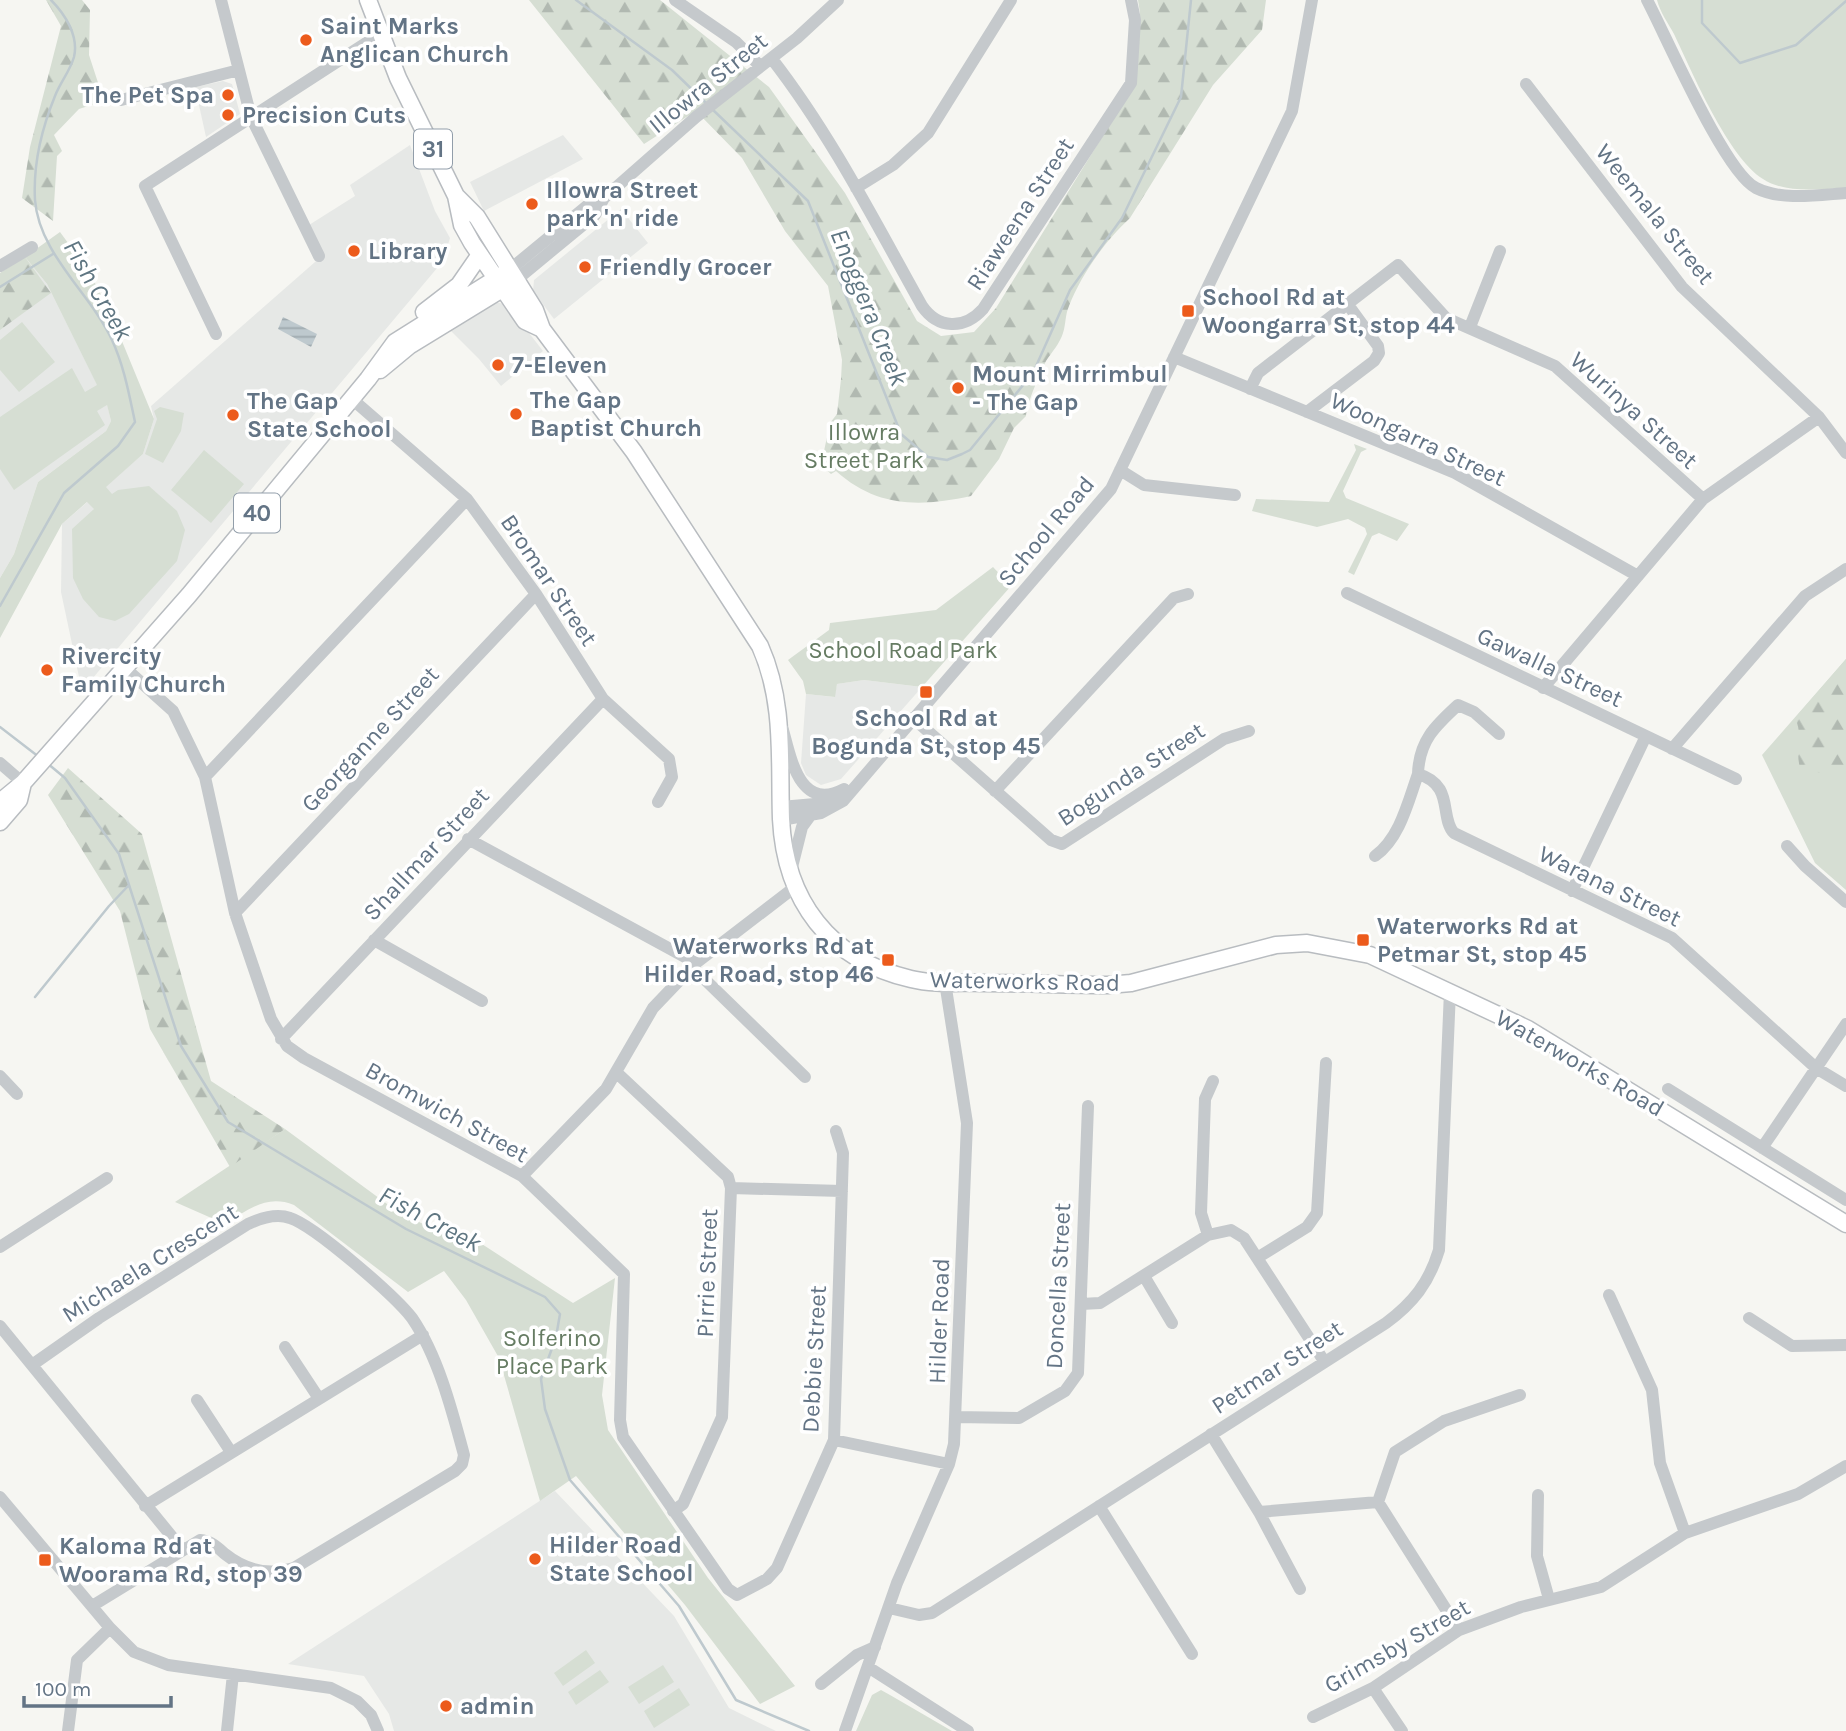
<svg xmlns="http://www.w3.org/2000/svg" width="1846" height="1731" font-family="Karla,sans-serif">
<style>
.built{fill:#e6e8e6}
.green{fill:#d6ded3}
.forest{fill:url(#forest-firs)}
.water{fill:url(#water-rules)}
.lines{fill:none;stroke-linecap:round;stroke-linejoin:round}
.stream{stroke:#bec9ce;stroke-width:2.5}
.major-casing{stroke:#b8bcc0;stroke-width:19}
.minor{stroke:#c5c9cc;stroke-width:12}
.major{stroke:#fff;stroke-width:16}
.poi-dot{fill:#ec5b1c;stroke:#fff;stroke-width:2.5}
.labels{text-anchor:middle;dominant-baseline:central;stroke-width:7;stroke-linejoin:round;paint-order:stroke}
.shield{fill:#fff;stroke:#929eaa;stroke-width:2}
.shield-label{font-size:23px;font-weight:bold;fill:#637485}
.poi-label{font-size:24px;font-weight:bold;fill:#637485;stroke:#fff;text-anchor:start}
.street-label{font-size:24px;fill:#637485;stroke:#fff}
.park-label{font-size:24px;fill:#667c63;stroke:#fff}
.water-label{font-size:26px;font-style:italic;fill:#5f7682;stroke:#fff}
</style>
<defs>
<pattern id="forest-firs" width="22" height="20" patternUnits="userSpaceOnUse" patternTransform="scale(1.75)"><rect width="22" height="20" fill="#d6ded3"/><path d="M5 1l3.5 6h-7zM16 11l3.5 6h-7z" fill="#b1b9b1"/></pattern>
<pattern id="water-rules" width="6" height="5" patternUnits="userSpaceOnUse" patternTransform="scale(1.75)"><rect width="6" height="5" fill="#bec9ce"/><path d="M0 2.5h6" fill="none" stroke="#9ea8ad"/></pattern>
</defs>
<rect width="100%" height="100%" fill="#f6f6f2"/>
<path class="built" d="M223,81L232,84L240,114L206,137L195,87Z
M563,135L583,159L484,211L470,182Z
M410,145L435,211L450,238L443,261L82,691L61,592L62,524L143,454L154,419L151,406L323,255L309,225L355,196L350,185Z
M621,209L648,243L554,319L533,291L534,280Z
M25,257L47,284L107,404L111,421L106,431L38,482L14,554L0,578V273Z
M495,302L504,304L511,310L543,351L501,386L479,359L450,330Z
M864,680L922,687L841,779L821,785L806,775L801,763L806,694L834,697L837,684Z
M555,1491L674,1616L729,1708L776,1731H394L389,1714L364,1676L288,1664Z"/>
<path class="green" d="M1657,0H1846V188C1818,189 1786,194 1763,179C1728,157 1692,72 1674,34C1668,23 1660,12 1657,0Z
M60,232L90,273L112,317L154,419L143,454L106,487L112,494L118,490L149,486L177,511L185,530L177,561L129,614L115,621L99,617L83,599L73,578L72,529L94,509L87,502L62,524L0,638V578L14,554L38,482L106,431L111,421L107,405L97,411L105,425L14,490L0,469V417L72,368L85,392L97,385L47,284L25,257Z
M22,322L55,362L19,392L0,370V340Z
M160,407L184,413L181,431L163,463L145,454L157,419L154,411Z
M1354,444L1367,449L1361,452L1343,491L1346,498L1409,524L1397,541L1379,533L1372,536L1354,575L1348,572L1367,534L1365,528L1348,519L1317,527L1252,511L1256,499L1329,502L1356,450Z
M204,450L244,484L211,523L171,490Z
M993,567L1011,586L922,687L864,680L837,684L835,697L806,694L803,681L788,660L829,630L830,623L936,610Z
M1846,659V890L1815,863L1762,755Z
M285,1129L398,1212L438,1231L451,1224L573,1303L615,1278L602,1395L608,1430L708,1578L795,1686L760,1704L685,1605L576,1476L540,1501L499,1358L466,1300L444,1271L408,1292L294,1205C266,1194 248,1210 225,1224L175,1202Z
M586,1650L595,1663L563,1686L554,1673Z
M663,1665L674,1682L639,1704L628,1687Z
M600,1670L609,1682L576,1705L568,1692Z
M679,1688L690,1705L654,1728L644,1711Z
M881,1690L890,1695L952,1731H856L872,1695Z"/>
<path class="forest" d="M46,0H82L90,10L89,55L104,101L79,109L54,135L62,151L57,156L53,221L22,198L30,147L61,26Z
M529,0H660L769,87L845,193L917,321L941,336L974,332L996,308L1135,84L1140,13L1138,0H1266L1262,30L1213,85L1130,218C1105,241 1081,275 1069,306C1065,315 1066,324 1063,333C1060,343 1052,352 1046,361C1040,373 1027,403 1026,416L1014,428L999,459L971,496C921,507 877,508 836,471L831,474L821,465L830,423L837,414L841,379L842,360L828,286L785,231L742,158L696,111L644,144Z
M25,257L51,293L0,330V273Z
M1846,659V772L1839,765L1825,775L1815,771L1808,776L1803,774C1792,755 1805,738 1795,718Z
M68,768L142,834L211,1081L285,1129L230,1167L150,1029L120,911L48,795Z"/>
<path class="water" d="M283,317L317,334L311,347L278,329Z"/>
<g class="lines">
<path class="stream" d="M576,0L672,70L707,104
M1702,0V23L1740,63L1796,45L1846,1
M712,109L808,201L901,434L928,457L947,460L962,454L970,450L1033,373L1070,290L1122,218L1181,97L1191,0
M0,287L53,254
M0,606L64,493L118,446L135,422C129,394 124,366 112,340C91,294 39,254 35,200C33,165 42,128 55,96C60,83 70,71 74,57C79,36 65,14 51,0
M0,727L39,757
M47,763L65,778L119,854L181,1046L228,1122L406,1229L545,1297L560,1314L556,1337L541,1379L545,1409L570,1480L679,1606L736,1700L809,1731
M35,997L109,906L129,885"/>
<defs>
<path id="major" d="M368,0L398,78L456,196L462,225L472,243L525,321L542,329
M456,196L477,217L535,310L542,329L634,452L760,646C785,702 779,759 781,819C785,900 829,960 911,979C935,985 961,982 985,983C1026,983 1067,985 1108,985L1131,983L1276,945L1307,943L1370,955L1528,1029L1846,1224
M424,312L459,285L479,256
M380,370L409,346L510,284
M0,802L23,783L189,595L368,379L395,342L508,271
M0,822L19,800L23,783"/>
</defs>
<use href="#major" class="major-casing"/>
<path class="minor" d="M221,0L251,117L319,256
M675,0L736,42L760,66
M1647,0C1667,38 1725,173 1756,188C1782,201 1818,195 1846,193
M772,59C831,135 875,222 922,306C938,329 964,330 983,309L1131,83L1135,20L1131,0
M1526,84L1682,287L1819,417L1846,453
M121,100L239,70
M856,188L893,165L928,133L1011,0
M0,266L32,247
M508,271L587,206L604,198L696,117L797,38L838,0
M515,281L595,215L604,198
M1470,327L1500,251
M216,334L145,186L380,34
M1174,357L1455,473L1638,576
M1250,389L1258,373L1398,265L1446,318L1555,366L1703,499
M352,399L467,499L536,594L603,699L669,759L672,777L658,802
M1307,412L1374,361L1379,353L1378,346L1346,302
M1120,470L1144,485L1235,495
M1347,593L1736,779
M125,668L173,711L205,777L235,913L271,1019L287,1046L304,1058L522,1176L624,1274L620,1420L623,1437L728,1589L737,1595L767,1579L777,1568L834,1440L843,1153L836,1131
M1543,688L1703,499L1819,417
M913,718L1051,840L1062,844L1224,739L1249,731
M783,730C791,759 800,812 844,789
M1499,734L1474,712L1458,705C1435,726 1419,741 1418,774C1455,785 1439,817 1454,833L1672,938L1816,1068L1846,1086
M1672,749L1805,596L1846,569
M0,763L23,783
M205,777L467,499
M995,791L1174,598L1188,594
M781,807L815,804L835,796
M781,820L821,813L843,801L1111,489L1292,111L1312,0
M468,839L696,963
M1787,846L1805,866L1846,902
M1375,856C1400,838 1408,802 1418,774
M791,871L802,827L810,816
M1572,891L1646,736
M235,913L536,594
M374,940L482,1001
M692,967L805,1077
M281,1039L603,699
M617,1073L728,1177L731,1188L722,1417L683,1504L673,1511
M0,1076L17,1094
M1668,1089L1846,1200
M1762,1148L1846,1024
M522,1176L606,1089L653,1008L696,963L795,887
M731,1188L842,1191
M1208,1235L1201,1213L1205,1099L1213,1081
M0,1247L107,1178
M1257,1258L1307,1227L1317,1213L1326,1063
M1144,1276L1172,1323
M1609,1295L1652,1390L1660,1463L1685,1533
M1081,1304L1100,1303L1208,1235L1231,1230L1244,1238L1324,1361
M1749,1318L1792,1346L1846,1345
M0,1326L182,1549
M285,1347L318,1397
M32,1365L99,1318L248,1224C261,1218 276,1213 290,1218C315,1226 395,1296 412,1318C438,1356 452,1410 464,1455L462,1464L455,1471L294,1568C268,1576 245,1570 225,1554C217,1547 211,1541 200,1540L92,1606
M197,1400L231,1452
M956,1417L1019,1418L1065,1391L1078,1373L1088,1106
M1211,1434L1259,1512L1300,1589
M834,1440L949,1464
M1538,1495L1537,1556L1549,1599
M0,1497L110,1628L134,1652L168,1665L331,1688L357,1701L371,1715L378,1731
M1378,1502L1395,1452L1444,1421L1520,1395
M145,1506L423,1335
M1099,1506L1192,1654
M1259,1512L1378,1502L1459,1630
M889,1608L919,1615L932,1613L1386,1323C1413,1303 1429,1283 1439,1250L1450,991
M868,1667L968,1731
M821,1684L857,1655L875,1647
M1373,1688L1402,1731
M1313,1717L1373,1688L1459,1630L1521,1607L1601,1587L1685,1533L1798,1494L1846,1466
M68,1731L77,1660L110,1628
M227,1731L233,1674
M845,1731L897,1583L949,1464L954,1444L967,1123L945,982"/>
<use href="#major" class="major"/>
</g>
<g class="poi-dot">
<circle cx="306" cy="40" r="7"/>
<circle cx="228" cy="95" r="7"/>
<circle cx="228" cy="115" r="7"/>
<circle cx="532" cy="204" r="7"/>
<circle cx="354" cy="251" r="7"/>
<circle cx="585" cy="267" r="7"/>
<rect x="1181" y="304" width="14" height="14" rx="3.5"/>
<circle cx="498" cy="365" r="7"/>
<circle cx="958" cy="388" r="7"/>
<circle cx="516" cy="414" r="7"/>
<circle cx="233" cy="415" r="7"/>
<circle cx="47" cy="670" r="7"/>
<rect x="919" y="685" width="14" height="14" rx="3.5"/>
<rect x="1356" y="933" width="14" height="14" rx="3.5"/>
<rect x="881" y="953" width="14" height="14" rx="3.5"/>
<circle cx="535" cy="1559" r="7"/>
<rect x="38" y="1553" width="14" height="14" rx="3.5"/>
<circle cx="446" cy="1706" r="7"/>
</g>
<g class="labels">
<g class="shield">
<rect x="414" y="129.5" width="38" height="39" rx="5"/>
<rect x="234" y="493.5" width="46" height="39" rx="5"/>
</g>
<g class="shield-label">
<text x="433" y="149">31</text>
<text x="257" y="513">40</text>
</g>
<g class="poi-label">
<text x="320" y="26">Saint Marks<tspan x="320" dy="28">Anglican Church</tspan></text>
<text x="214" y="95" text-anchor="end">The Pet Spa</text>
<text x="242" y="115">Precision Cuts</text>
<text x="546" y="190">Illowra Street<tspan x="546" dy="28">park 'n' ride</tspan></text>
<text x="368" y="251">Library</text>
<text x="599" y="267">Friendly Grocer</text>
<text x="1202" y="297">School Rd at<tspan x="1202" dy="28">Woongarra St, stop 44</tspan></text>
<text x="512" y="365">7-Eleven</text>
<text x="972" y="374">Mount Mirrimbul<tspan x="972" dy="28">- The Gap</tspan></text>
<text x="530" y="400">The Gap<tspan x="530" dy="28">Baptist Church</tspan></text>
<text x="247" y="401">The Gap<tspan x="247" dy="28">State School</tspan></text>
<text x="61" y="656">Rivercity<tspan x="61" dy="28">Family Church</tspan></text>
<text x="926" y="718" text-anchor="middle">School Rd at<tspan x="926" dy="28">Bogunda St, stop 45</tspan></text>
<text x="1377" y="926">Waterworks Rd at<tspan x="1377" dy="28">Petmar St, stop 45</tspan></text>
<text x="874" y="946" text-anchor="end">Waterworks Rd at<tspan x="874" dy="28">Hilder Road, stop 46</tspan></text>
<text x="549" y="1545">Hilder Road<tspan x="549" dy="28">State School</tspan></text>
<text x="59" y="1546">Kaloma Rd at<tspan x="59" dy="28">Woorama Rd, stop 39</tspan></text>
<text x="460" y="1706">admin</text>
</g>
<g class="street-label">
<text transform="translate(708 83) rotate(-39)">Illowra Street</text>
<text transform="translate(1020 214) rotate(-57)">Riaweena Street</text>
<text transform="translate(1655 214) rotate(51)">Weemala Street</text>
<text transform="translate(1634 410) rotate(42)">Wurinya Street</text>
<text transform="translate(1418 439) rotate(25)">Woongarra Street</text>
<text transform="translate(1046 531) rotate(-50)">School Road</text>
<text transform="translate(549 580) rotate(56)">Bromar Street</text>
<text transform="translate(1550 667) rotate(25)">Gawalla Street</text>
<text transform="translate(370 739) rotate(-47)">Georganne Street</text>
<text transform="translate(1131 774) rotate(-33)">Bogunda Street</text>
<text transform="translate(426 854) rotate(-47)">Shallmar Street</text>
<text transform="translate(1610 886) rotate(26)">Warana Street</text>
<text transform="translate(1025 981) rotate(1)">Waterworks Road</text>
<text transform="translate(1580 1063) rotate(30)">Waterworks Road</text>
<text transform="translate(447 1112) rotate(29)">Bromwich Street</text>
<text transform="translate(150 1263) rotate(-32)">Michaela Crescent</text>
<text transform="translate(707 1273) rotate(-88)">Pirrie Street</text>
<text transform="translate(1058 1286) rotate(-87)">Doncella Street</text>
<text transform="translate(939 1321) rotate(-88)">Hilder Road</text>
<text transform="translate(814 1359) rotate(-87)">Debbie Street</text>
<text transform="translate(1277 1367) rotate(-33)">Petmar Street</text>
<text transform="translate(1397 1646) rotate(-30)">Grimsby Street</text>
</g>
<g class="park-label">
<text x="864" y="432">Illowra<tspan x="864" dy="28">Street Park</tspan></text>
<text x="903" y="650">School Road Park</text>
<text x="552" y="1338">Solferino<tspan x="552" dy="28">Place Park</tspan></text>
</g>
<g class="water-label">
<text transform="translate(98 290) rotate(60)">Fish Creek</text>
<text transform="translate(869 307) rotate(68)">Enoggera Creek</text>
<text transform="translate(430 1219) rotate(28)">Fish Creek</text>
</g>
</g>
<path d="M24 1696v10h147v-10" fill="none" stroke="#637485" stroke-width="3.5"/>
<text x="35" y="1696" font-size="21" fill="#637485" stroke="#ffffff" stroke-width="5" paint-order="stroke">100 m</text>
</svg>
